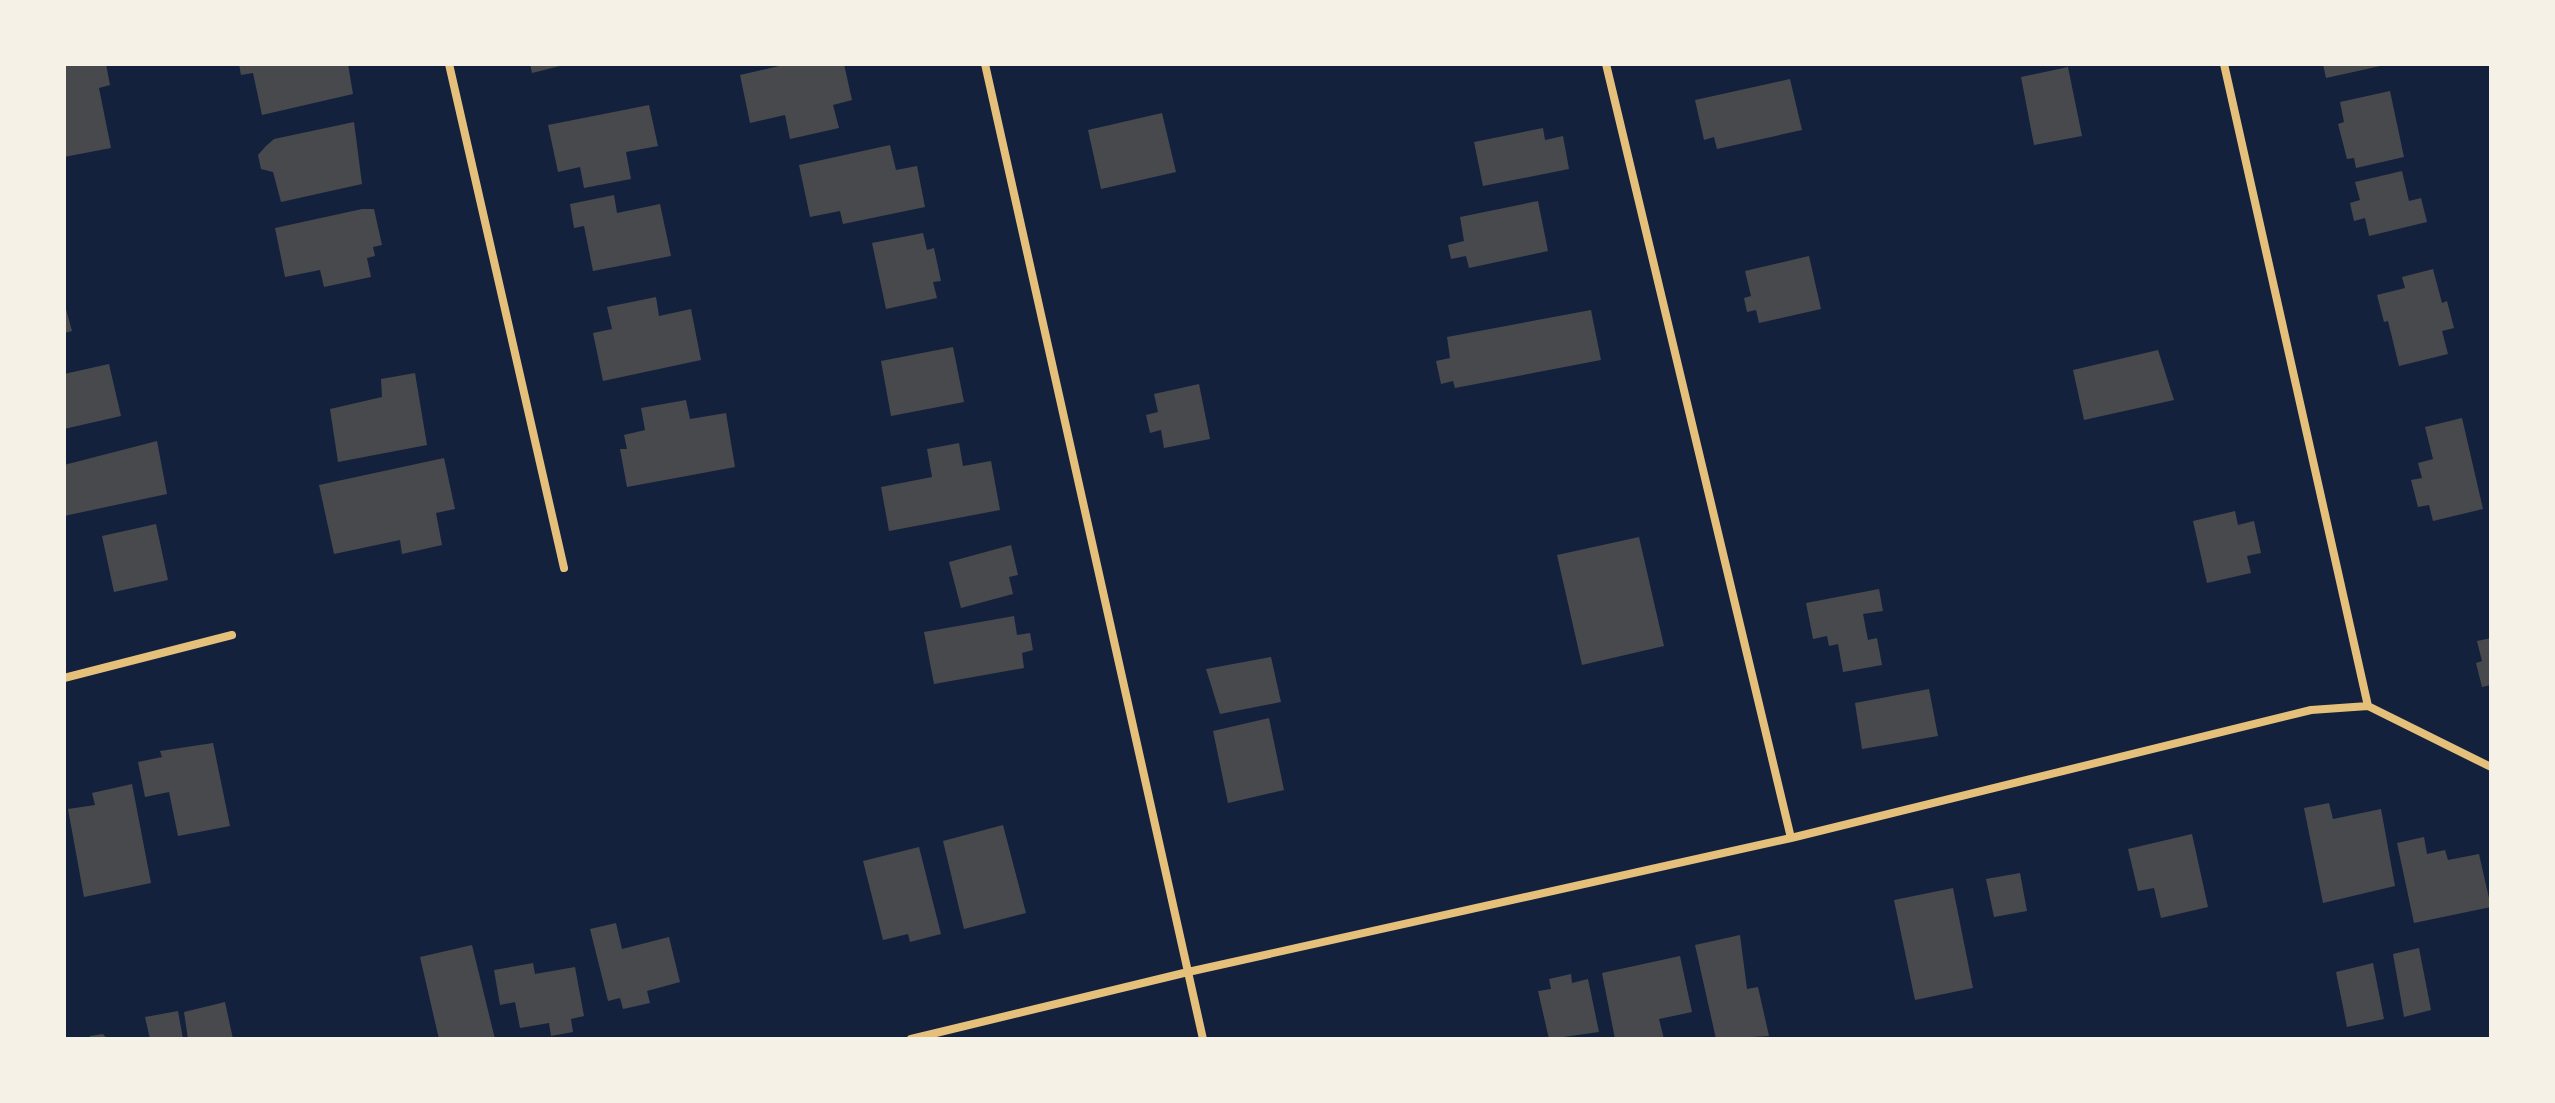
<svg xmlns="http://www.w3.org/2000/svg" width="2555" height="1103" font-family="Roboto,sans-serif">
<style>
.building{fill:#48494c}
.lines{fill:none;stroke-linecap:round;stroke-linejoin:round}
.minor{stroke:#e5c07b;stroke-width:8}
</style>
<rect width="100%" height="100%" fill="#14213d"/>
<path class="building" d="M64,64H106L110,85L99,88L111,148L64,157Z
M239,64H348L353,94L262,115L253,73L241,75Z
M530,64H564V65L532,73Z
M788,64H844L852,100L833,105L839,128L790,139L785,115L750,123L740,75Z
M2323,64H2385V65L2326,78Z
M2068,67L2082,136L2034,145L2021,77Z
M1790,79L1802,130L1717,149L1714,137L1704,140L1695,100Z
M2390,91L2404,157L2356,168L2354,158L2347,159L2338,124L2344,122L2340,102Z
M649,105L658,146L626,152L631,179L584,188L580,167L558,172L548,125Z
M1162,113L1176,172L1101,189L1088,130Z
M354,122L362,184L281,202L273,172L261,169L258,155L266,146L274,139Z
M1543,128L1545,140L1563,136L1569,169L1483,186L1474,142Z
M890,145L896,170L917,166L925,207L843,224L840,211L810,217L799,165Z
M2402,171L2409,201L2421,198L2427,222L2369,236L2365,218L2354,221L2350,203L2360,200L2355,182Z
M614,195L617,213L660,204L671,256L593,271L584,226L574,228L570,204Z
M1538,201L1548,251L1469,268L1466,256L1451,259L1448,245L1464,241L1460,217Z
M362,209H374L382,245L373,247L375,256L367,258L371,277L324,287L320,270L285,277L275,228Z
M923,233L927,250L934,248L941,281L933,282L937,298L886,309L872,243Z
M1809,256L1821,309L1759,323L1756,310L1747,312L1744,298L1751,296L1745,271Z
M2433,269L2442,303L2447,301L2454,328L2442,331L2448,354L2399,366L2388,321L2384,322L2377,295L2405,288L2402,277Z
M656,297L659,316L691,309L701,360L603,381L593,333L612,329L607,307Z
M64,302L72,331L64,333Z
M1591,310L1601,360L1455,388L1453,381L1441,384L1436,361L1450,358L1447,337Z
M953,347L964,402L891,416L881,361Z
M2158,350L2174,400L2084,420L2073,370Z
M109,364L121,416L64,429V374Z
M415,373L427,445L338,462L330,409L382,397L381,379Z
M1199,384L1210,439L1164,448L1161,430L1150,433L1146,415L1158,412L1154,394Z
M686,400L690,419L726,413L735,467L627,487L620,449H627L624,435L645,430L641,408Z
M2462,418L2483,509L2433,521L2429,505L2418,507L2411,480L2422,478L2418,463L2433,459L2425,427Z
M157,441L167,494L64,516V465Z
M959,443L963,466L991,461L1000,510L889,531L881,487L932,477L927,449Z
M444,458L455,509L436,513L442,545L402,554L400,540L334,554L319,485Z
M2235,511L2238,525L2254,521L2261,553L2247,556L2251,573L2207,583L2193,521Z
M156,524L168,580L114,592L102,536Z
M1639,537L1664,646L1582,665L1557,555Z
M1011,545L1018,575L1009,577L1013,594L961,608L949,562Z
M1879,589L1883,611L1863,614L1868,640L1877,638L1882,665L1843,672L1838,644L1829,646L1827,636L1813,639L1806,603Z
M1014,616L1017,635L1030,633L1033,650L1022,653L1024,668L934,684L924,632Z
M2491,638V685L2482,687L2476,663L2482,661L2477,641Z
M1271,657L1281,702L1220,714L1206,669Z
M1929,689L1938,736L1862,749L1855,703Z
M1269,718L1284,790L1228,803L1213,731Z
M213,743L230,826L178,836L169,792L145,797L138,762L162,757L160,751Z
M132,784L151,883L84,897L68,809L95,805L92,793Z
M2329,803L2333,819L2381,809L2395,886L2323,903L2304,808Z
M1003,825L1026,913L964,929L943,841Z
M2192,834L2208,907L2161,918L2154,888L2138,891L2128,849Z
M2424,837L2427,854L2445,850L2448,860L2479,854L2491,907L2414,923L2397,843Z
M919,847L941,934L910,942L908,934L883,940L863,861Z
M2020,873L2027,911L1994,917L1986,879Z
M1953,888L1973,988L1915,1000L1894,900Z
M616,923L622,949L669,937L680,982L647,991L650,1003L623,1009L620,998L608,1001L590,929Z
M1740,935L1747,989L1758,987L1769,1036L1716,1039L1695,945Z
M472,945L495,1039H439L420,957Z
M2419,948L2431,1010L2404,1017L2393,954Z
M1680,956L1692,1012L1659,1019L1664,1039H1615L1602,973Z
M533,963L535,974L575,967L584,1016L571,1019L573,1032L551,1036L549,1023L520,1028L515,1002L500,1005L494,970Z
M2373,963L2384,1019L2347,1027L2336,972Z
M1571,974L1572,983L1588,979L1599,1032L1549,1039L1538,991L1551,989L1549,979Z
M225,1002L233,1039H188L184,1012Z
M178,1011L183,1039H150L145,1017Z
M103,1034L107,1039H89L90,1036Z"/>
<g class="lines">
<path class="minor" d="M449,64L564,568
M985,64L1203,1039
M1606,64L1791,838
M2224,64L2368,706
M64,678L232,635
M911,1039L1188,972L1791,838L2311,710L2368,706L2491,767"/>
</g>
<rect width="2555" height="1103" fill="none" stroke="#f6f1e7" stroke-width="132"/>
</svg>
